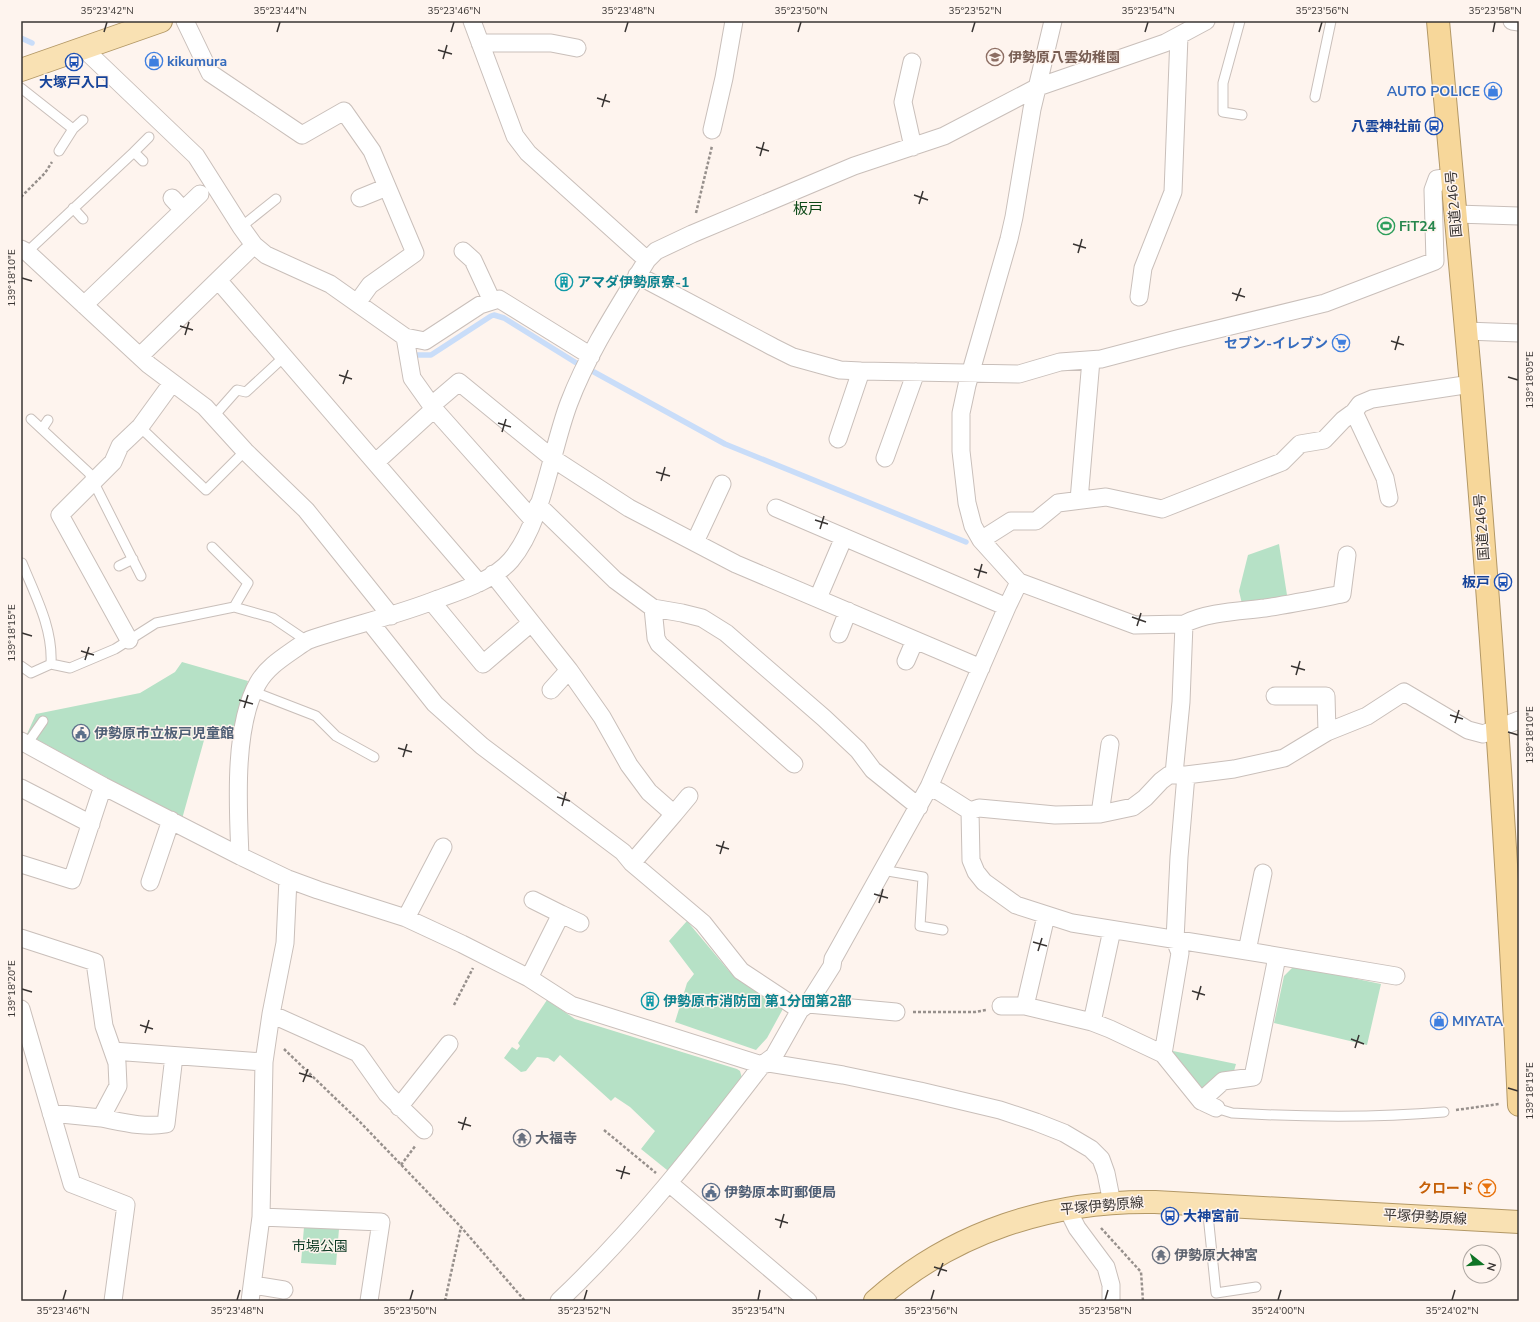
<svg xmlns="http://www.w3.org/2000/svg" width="1540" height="1322" font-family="'Nunito Sans','Noto Sans JP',sans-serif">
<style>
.green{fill:#b6e1c6}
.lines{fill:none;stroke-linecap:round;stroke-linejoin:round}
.stream{stroke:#c9ddf9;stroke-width:5.5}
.service-casing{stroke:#c9bfba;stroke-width:11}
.minor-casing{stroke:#c9bfba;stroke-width:19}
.primary-casing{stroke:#b39866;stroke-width:24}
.trunk-casing{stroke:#b39866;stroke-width:24}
.path{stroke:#97908c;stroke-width:2.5;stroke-dasharray:3 2;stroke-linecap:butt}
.service{stroke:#fff;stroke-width:9}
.minor{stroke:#fff;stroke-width:17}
.primary{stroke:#f9e1b3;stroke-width:22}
.trunk{stroke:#f7d79a;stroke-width:22}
.ticks{fill:none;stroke:#393533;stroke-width:1.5}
.labels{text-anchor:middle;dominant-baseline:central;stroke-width:3;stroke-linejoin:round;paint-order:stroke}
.education-label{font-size:14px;font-weight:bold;fill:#785e54;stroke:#fef4ee;text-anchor:start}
.shop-label{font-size:14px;font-weight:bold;fill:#366cbe;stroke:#fef4ee;text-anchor:start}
.transit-label{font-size:14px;font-weight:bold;fill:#164399;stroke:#fef4ee;text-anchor:end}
.street-label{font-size:14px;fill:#393533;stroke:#fef4ee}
.leisure-label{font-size:14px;font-weight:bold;fill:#27864d;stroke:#fef4ee;text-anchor:start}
.culture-label{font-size:14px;font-weight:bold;fill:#0d838f;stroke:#fef4ee;text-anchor:start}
.service-label{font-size:14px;font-weight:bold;fill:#4e5e75;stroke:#fef4ee;text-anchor:start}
.worship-label{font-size:14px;font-weight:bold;fill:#5b616d;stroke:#fef4ee;text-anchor:start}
.food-label{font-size:14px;font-weight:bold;fill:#c56008;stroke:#fef4ee;text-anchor:end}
.park-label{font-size:14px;fill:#0e3b25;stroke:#fef4ee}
.neighbourhood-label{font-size:15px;fill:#0b4816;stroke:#fef4ee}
.neatline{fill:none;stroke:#393533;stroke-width:1.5}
.ticks-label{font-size:10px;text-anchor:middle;fill:#393533}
</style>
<rect width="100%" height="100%" fill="#fef4ee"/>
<path class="green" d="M1279,544L1287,595L1265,602L1242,604L1239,591L1248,555Z
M182,662L248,681L233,735L208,726L182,819L27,734L36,714L140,693L175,672Z
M687,921L729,971L784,1007L767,1038L756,1050L675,1022L687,983L694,974L669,941Z
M1294,966L1381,984L1367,1045L1274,1023L1284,976Z
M547,1000L575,1019L737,1069L740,1071L742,1078L672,1174L641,1149L655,1131L630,1107L615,1097L611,1101L560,1055L554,1062L548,1058L537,1057L526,1071L521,1072L504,1058L512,1047L517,1050L520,1046L518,1043Z
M1173,1051L1236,1064L1234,1071L1219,1073L1205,1087H1198L1173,1056Z
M304,1227L339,1229L336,1265L301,1263Z"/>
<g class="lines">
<path class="stream" d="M21,38L32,43
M413,355H431L491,316L494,315L504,318L578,364
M594,372L725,444L966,542"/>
<defs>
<path id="service" d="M1240,21L1223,83V112L1242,115
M21,88L73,129L59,151
M1315,97L1331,21
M73,129L83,120
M134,152L149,137
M73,208L83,219
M241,227L276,199
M27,252L134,152L143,161
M214,416L237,390L246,392L285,356
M31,419L89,473L141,576
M140,427L206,490L245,451
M42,429L48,420
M212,547L248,583L234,607
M22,563C35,595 53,628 51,664
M119,566L133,559
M21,666L31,673L51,664L70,668L115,649L156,623L234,607L273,618L307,641
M254,692L316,716L336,736L374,757
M27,744L43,721
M882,870L923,877L920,926L943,930
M1216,1108L1232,1113C1303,1117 1374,1118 1444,1112
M1207,1205L1216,1293L1256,1287"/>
<path id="minor" d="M185,21L210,73L302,135L344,111L372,151L415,253L370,285L357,303
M472,21L515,136L528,153L647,260
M1512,21L1519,22
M480,43H551L577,48
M83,48L196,156L241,227L254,245L266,255L330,284L405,337L425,341L480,305L499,299L591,356
M912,62L903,102L913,147
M712,130L724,78L734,21
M172,198L183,210
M360,198L387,187
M1456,214L1519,216
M21,249L27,252L149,365L205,407L245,451L306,510L391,616
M463,251L473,260L492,301
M637,275L773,347L793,357L840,370L861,371L1019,374L1060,362L1101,359L1177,339L1325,303L1435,261L1433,190L1437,179L1452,177
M218,280L479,583
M1139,297L1143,268L1173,192L1179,36
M84,305L200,194
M1466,331L1519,333
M405,337L412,378L434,409L533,520
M140,356L254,245
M432,405L459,382L552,458L629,508L736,564L981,668
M1354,412L1385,478L1389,498
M838,439L861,371
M885,458L916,372
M376,462L434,409
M1079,500L1091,360
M538,505L615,580L653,608L682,613L702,618L726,633L824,718L858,750L873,770L919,807
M776,508L1007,607
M981,540L1011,521H1036L1058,503L1106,497L1162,509L1282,462L1300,444L1324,440L1343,420L1354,412L1360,404L1372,399L1471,384
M695,542L722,484
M493,574L569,670L602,717L629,765L649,792L674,814L632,863
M1019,582L1135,625L1184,624C1206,612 1241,611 1265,608C1291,604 1316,599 1342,594L1347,555
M818,598L844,537
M432,602L483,664L531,623
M653,608L656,638L659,644L794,764
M370,622L435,704L482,746L623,852L632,863L703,923L741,971L800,1010
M839,634L848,611
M129,640L60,515L113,462L120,446L140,427L172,383
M906,661L915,640
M551,690L569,670
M1275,696H1326L1327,732
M21,741L103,786L240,856L288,879L318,890L406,918L462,944L529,978L571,1005L762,1065L769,1063L843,1075L920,1091L1000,1110L1036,1122L1064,1133L1091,1149L1101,1159L1106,1173L1112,1203
M1174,774L1181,702L1184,624
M929,787L940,792L970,811L979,808L1055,815L1100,814L1133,807L1145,798L1161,781L1169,775H1186L1234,769L1284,758L1327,732L1367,716L1404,692L1468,730L1483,734L1519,720
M21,788L91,824
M970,811L971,860L976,872L984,882L1016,905L1072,923L1247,951L1396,976
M674,814L689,796
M1100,814L1110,744
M240,856C238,808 233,726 258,683C266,669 279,660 292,651C298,647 303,643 309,640C352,625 396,616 438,599C463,590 494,580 511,560C543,522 551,450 569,403C588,353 619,306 647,260L656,251L692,234L854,166L944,136L1038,87L1165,43L1206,21
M21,864L72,880L103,786
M150,882L171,820
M533,900L561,914
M406,918L443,847
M21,938L95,962L104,1026L117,1063L118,1086L101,1118L51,1113
M1247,951L1263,873
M529,978L561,914L580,923
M808,1004L896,1012
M1001,1006H1025L1092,1022L1110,1029L1163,1054L1201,1101L1216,1108
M1025,1006L1046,916
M21,1009L72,1184L126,1205L113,1301
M271,1014L358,1053L387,1094L424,1130
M1092,1022L1112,930
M113,1051L264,1062
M1163,1054L1180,953L1175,940L1179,857L1186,775
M1201,1101L1223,1081L1253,1077L1277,957
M399,1107L449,1044
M101,1118C122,1122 144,1128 166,1124L174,1056
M669,1183L808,1301
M1067,1208L1077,1228L1106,1267L1111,1285V1301
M261,1217L381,1222L369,1301
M253,1285L284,1290
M250,1301L261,1217L264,1062L271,1014L285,943L288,879
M559,1301C635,1229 699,1147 762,1065L774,1056L800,1010L808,1004L832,966L833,959L929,787L1007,607L1019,582L981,540L973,526L967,503L961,451V413L967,385L1009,239L1014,217L1032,109L1053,21"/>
<path id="primary" d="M21,70L161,21
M875,1301C952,1232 1052,1200 1155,1202L1519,1222"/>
<path id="trunk" d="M1438,21C1448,143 1461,264 1471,385C1491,625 1508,865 1519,1105"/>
</defs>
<use href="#service" class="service-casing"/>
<use href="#minor" class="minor-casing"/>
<use href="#primary" class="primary-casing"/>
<use href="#trunk" class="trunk-casing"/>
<path class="path" d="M21,197L45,173L52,162
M696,213L712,146
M454,1005L473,968
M913,1012H975L986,1010
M284,1049L360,1122L461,1227L525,1301
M1456,1110L1499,1104
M604,1130L656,1173
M401,1165L416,1145
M1101,1228L1141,1272L1143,1301
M445,1301L461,1227"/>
<use href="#service" class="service"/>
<use href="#minor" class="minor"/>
<use href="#primary" class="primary"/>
<use href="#trunk" class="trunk"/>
</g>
<path class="ticks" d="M104,32L107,22M277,32L280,22M451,32L454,22M625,32L628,22M798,32L801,22M972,32L975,22M1145,32L1148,22M1319,32L1322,22M1493,32L1495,22M438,50L452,54M443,59L447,45M597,98L610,102M602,107L606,94M756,147L769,151M760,156L764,142M914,195L928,200M919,204L923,191M1073,244L1086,248M1078,253L1082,239M22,278L32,281M1232,293L1245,297M1236,301L1241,288M180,326L193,330M185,335L189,322M1391,341L1404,345M1395,350L1399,336M339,375L352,379M1508,377L1518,380M343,384L348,370M498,423L511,427M502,432L506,419M656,472L670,476M661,481L665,467M815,520L828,524M820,529L824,516M974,569L987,573M978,578L982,564M1132,617L1146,622M1137,626L1141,613M22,633L32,636M81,651L94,655M85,660L89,647M1291,666L1305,670M1296,675L1300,661M239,700L253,704M244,708L248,695M1450,715L1463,719M1455,723L1459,710M1508,732L1518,735M398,748L412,752M403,757L407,744M557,797L570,801M562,806L566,792M716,845L729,849M720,854L724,841M874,894L888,898M879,903L883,889M1033,942L1047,946M1038,951L1042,938M22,989L32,992M1192,991L1205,995M1197,1000L1201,986M140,1025L153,1029M145,1033L149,1020M1351,1039L1364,1044M1355,1048L1359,1035M299,1073L312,1077M303,1082L308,1069M1508,1088L1518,1091M458,1122L471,1126M462,1130L466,1117M616,1170L630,1174M621,1179L625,1166M775,1219L788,1223M780,1228L784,1214M934,1267L947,1271M938,1276L943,1263M63,1300L66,1290M237,1300L240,1290M410,1300L413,1290M584,1300L587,1290M758,1300L760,1290M931,1300L934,1290M1105,1300L1108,1290M1278,1300L1281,1290M1452,1300L1455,1290"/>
<defs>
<symbol id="school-ring" viewBox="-11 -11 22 22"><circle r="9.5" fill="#fef4ee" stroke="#8d6e63" stroke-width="1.5"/><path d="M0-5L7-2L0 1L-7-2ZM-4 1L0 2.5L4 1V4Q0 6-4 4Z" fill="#8d6e63"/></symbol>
<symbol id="shop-ring" viewBox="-11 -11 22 22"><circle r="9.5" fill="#fef4ee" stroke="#3f7fe0" stroke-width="1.5"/><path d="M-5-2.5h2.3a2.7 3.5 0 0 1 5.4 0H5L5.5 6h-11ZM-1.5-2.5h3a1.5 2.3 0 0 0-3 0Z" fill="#3f7fe0"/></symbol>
<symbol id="bus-ring" viewBox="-11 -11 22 22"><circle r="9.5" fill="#fef4ee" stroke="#1a4fb4" stroke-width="1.5"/><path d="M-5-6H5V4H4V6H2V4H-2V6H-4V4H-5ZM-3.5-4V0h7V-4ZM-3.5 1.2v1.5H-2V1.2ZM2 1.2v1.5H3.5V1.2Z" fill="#1a4fb4"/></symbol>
<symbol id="stadium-ring" viewBox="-11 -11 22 22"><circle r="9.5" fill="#fef4ee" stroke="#2e9e5b" stroke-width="1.5"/><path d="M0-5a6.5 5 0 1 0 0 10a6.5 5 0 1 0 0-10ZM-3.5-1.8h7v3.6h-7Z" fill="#2e9e5b"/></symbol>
<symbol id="building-ring" viewBox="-11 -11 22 22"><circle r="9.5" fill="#fef4ee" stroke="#0f9aa8" stroke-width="1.5"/><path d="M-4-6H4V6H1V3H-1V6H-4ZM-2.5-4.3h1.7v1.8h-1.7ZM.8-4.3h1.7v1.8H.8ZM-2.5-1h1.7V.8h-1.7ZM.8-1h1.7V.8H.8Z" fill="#0f9aa8"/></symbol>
<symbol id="supermarket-ring" viewBox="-11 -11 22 22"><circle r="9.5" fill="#fef4ee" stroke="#3f7fe0" stroke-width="1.5"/><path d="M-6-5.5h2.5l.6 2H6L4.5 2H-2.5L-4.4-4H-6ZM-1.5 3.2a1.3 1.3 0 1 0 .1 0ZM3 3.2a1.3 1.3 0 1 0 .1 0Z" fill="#3f7fe0"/></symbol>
<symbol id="civic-ring" viewBox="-11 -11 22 22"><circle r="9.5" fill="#fef4ee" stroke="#5c6f8a" stroke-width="1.5"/><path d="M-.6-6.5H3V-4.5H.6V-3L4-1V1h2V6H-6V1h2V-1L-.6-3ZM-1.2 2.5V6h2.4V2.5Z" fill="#5c6f8a"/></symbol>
<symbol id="temple-ring" viewBox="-11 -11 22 22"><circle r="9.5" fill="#fef4ee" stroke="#6b7280" stroke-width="1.5"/><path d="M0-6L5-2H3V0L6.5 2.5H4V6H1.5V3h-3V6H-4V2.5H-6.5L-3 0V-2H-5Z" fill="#6b7280"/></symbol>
<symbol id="bar-ring" viewBox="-11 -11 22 22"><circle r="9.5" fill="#fef4ee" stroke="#e8710a" stroke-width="1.5"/><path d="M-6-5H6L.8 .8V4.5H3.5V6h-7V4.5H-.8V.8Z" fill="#e8710a"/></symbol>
</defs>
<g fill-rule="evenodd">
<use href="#school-ring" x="985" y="47" width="20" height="20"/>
<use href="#shop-ring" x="144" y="51" width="20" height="20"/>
<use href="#bus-ring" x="64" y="52" width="20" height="20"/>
<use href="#shop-ring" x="1483" y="81" width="20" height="20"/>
<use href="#bus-ring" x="1424" y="116" width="20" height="20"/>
<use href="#stadium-ring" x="1376" y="216" width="20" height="20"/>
<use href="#building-ring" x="554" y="272" width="20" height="20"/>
<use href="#supermarket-ring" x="1331" y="333" width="20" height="20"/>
<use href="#bus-ring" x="1493" y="572" width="20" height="20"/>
<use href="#civic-ring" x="71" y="723" width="20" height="20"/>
<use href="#building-ring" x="640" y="991" width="20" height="20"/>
<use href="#shop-ring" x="1429" y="1011" width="20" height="20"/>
<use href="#temple-ring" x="512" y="1128" width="20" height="20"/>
<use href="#bar-ring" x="1477" y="1178" width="20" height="20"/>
<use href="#civic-ring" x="701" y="1182" width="20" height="20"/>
<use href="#bus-ring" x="1160" y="1206" width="20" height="20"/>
<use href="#temple-ring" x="1151" y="1245" width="20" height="20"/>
</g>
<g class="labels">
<g class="education-label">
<text x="1008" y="57">伊勢原八雲幼稚園</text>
</g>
<g class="shop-label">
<text x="167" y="61">kikumura</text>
<text x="1480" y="91" text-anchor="end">AUTO POLICE</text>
<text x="1328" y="343" text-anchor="end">セブン-イレブン</text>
<text x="1452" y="1021">MIYATA</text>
</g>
<g class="transit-label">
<text x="74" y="82" text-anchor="middle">大塚戸入口</text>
<text x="1421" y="126">八雲神社前</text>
<text x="1490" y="582">板戸</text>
<text x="1183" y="1216" text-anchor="start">大神宮前</text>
</g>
<g class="street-label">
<text transform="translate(1454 204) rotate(-95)">国道246号</text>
<text transform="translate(1482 527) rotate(-94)">国道246号</text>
<text transform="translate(1102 1206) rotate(-5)">平塚伊勢原線</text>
<text transform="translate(1425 1217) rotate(3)">平塚伊勢原線</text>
</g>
<g class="leisure-label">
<text x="1399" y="226">FiT24</text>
</g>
<g class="culture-label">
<text x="577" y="282">アマダ伊勢原寮-1</text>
<text x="663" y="1001">伊勢原市消防団 第1分団第2部</text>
</g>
<g class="service-label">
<text x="94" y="733">伊勢原市立板戸児童館</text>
<text x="724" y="1192">伊勢原本町郵便局</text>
</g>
<g class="worship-label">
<text x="535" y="1138">大福寺</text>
<text x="1174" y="1255">伊勢原大神宮</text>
</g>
<g class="food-label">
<text x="1474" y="1188">クロード</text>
</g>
<g class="park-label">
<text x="320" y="1246">市場公園</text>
</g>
<g class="neighbourhood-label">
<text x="808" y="209">板戸</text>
</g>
</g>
<rect width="1540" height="1322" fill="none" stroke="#fef4ee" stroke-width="44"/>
<g transform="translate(1482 1264) rotate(107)"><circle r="19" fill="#fef4ee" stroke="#afa8a3"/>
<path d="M0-3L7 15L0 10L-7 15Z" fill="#0f7425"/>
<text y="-6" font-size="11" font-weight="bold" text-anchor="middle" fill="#393533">N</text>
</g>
<rect x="22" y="22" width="1496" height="1278" class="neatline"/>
<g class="ticks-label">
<text x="107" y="14">35°23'42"N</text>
<text x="280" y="14">35°23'44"N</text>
<text x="454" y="14">35°23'46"N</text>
<text x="628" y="14">35°23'48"N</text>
<text x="801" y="14">35°23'50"N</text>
<text x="975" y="14">35°23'52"N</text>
<text x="1148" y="14">35°23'54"N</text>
<text x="1322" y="14">35°23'56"N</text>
<text x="1495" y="14">35°23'58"N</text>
<text transform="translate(11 278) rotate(-90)" y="4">139°18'10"E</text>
<text transform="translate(1529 380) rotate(-90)" y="4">139°18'05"E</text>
<text transform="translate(11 633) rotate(-90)" y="4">139°18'15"E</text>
<text transform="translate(1529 735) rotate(-90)" y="4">139°18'10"E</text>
<text transform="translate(11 989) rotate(-90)" y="4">139°18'20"E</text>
<text transform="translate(1529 1091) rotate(-90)" y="4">139°18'15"E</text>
<text x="63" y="1314">35°23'46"N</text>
<text x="237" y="1314">35°23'48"N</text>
<text x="410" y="1314">35°23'50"N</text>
<text x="584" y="1314">35°23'52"N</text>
<text x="758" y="1314">35°23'54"N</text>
<text x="931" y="1314">35°23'56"N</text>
<text x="1105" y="1314">35°23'58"N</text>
<text x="1278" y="1314">35°24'00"N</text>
<text x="1452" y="1314">35°24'02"N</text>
</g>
</svg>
